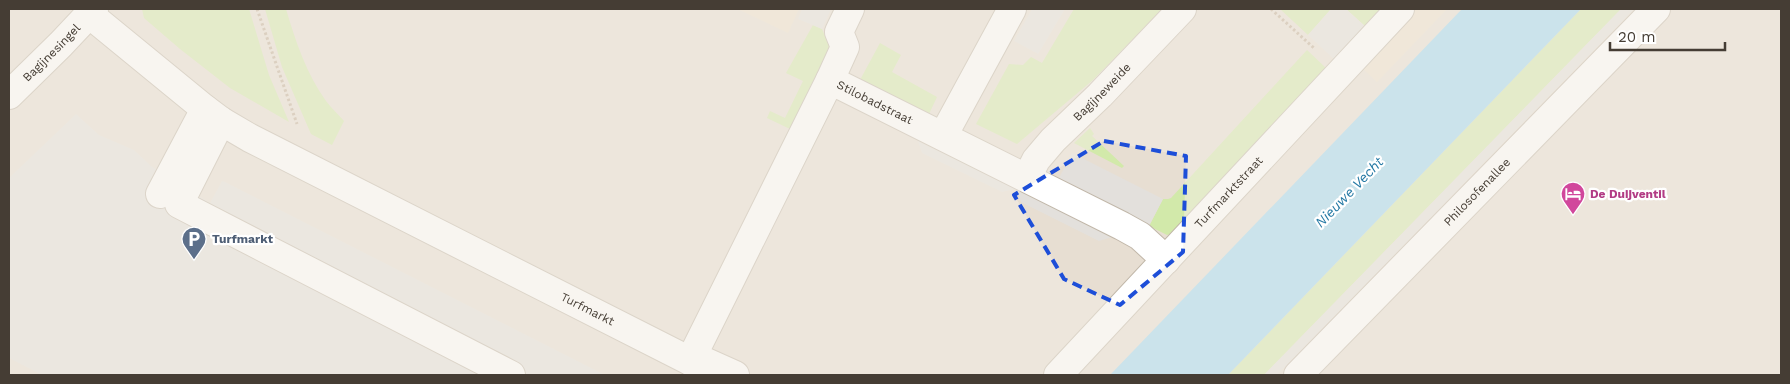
<svg xmlns="http://www.w3.org/2000/svg" width="1790" height="384" font-family="'Work Sans',sans-serif">
<style>
.residential{fill:#e7ded2}
.education{fill:#ede1cd}
.green{fill:#d2e9aa}
.parking{fill:#e3e0dc}
.water{fill:#9cd7f3}
.lines{fill:none;stroke-linecap:round;stroke-linejoin:round}
.minor-casing{stroke:#c1b7a9;stroke-width:30}
.path{stroke:#c1ae97;stroke-width:3;stroke-dasharray:2.5 2.5;stroke-linecap:butt}
.minor{stroke:#fff;stroke-width:28}
.marked{fill:none;stroke:#1d4ed8;stroke-width:4;stroke-dasharray:10 6;stroke-linejoin:round}
.labels{text-anchor:middle;dominant-baseline:central;stroke-width:4.5;stroke-linejoin:round;paint-order:stroke}
.street-label{font-size:12px;fill:#453d34;stroke:#fff}
.hotel-label{font-size:12px;font-weight:bold;fill:#b23c85;stroke:#fff;text-anchor:start}
.service-label{font-size:12px;font-weight:bold;fill:#4e5e75;stroke:#fff;text-anchor:start}
.water-label{font-size:14px;font-style:italic;fill:#267aa5;stroke:#fff}
</style>
<rect width="100%" height="100%" fill="#f3ede4"/>
<path class="residential" d="M9,9H1781V375H9Z"/>
<path class="education" d="M738,9H799L788,33Z
M1300,9H1447L1377,82Z"/>
<path class="green" d="M142,9H249L269,75L289,122L230,88L180,49L144,18Z
M265,9H286C295,40 307,75 326,101C331,108 338,114 344,121L332,145L311,134L282,67Z
M1074,9H1162L1093,80L1017,144L976,124L1009,64L1023,65L1031,57L1042,63Z
M1280,9H1331L1308,35Z
M1346,9H1384L1366,27Z
M1581,9H1621L1264,375H1228Z
M813,25L822,29L831,50L790,129L767,118L770,111L785,118L803,81L786,73Z
M880,43L901,55L892,72L937,97L929,114L860,80Z
M1307,50L1327,69L1175,233L1167,235L1149,226L1163,199H1168L1171,198Z
M1090,128L1094,134L1092,136L1124,166L1122,168L1074,143Z"/>
<path class="parking" d="M802,9H831L822,29L798,19Z
M1032,9H1065L1038,54L1014,41Z
M1331,9H1346L1366,27L1335,60L1308,35Z
M1621,9H1634L1277,375H1264Z
M76,114L99,135L134,150L151,166L210,203L222,181L225,182L605,375H42L9,358V178Z
M918,141L1015,189L1002,192L922,153Z
M1072,153L1163,199L1149,226L1059,178Z
M1016,189L1112,237L1099,241L1021,202Z"/>
<path class="water" d="M1462,9H1581L1228,375H1110Z"/>
<g class="lines">
<defs>
<g id="minor">
<path id="s1" d="M89,14L205,109L221,121L250,138L690,361L706,362L735,375"/>
<path d="M830,80L845,47L839,32L850,9"/>
<path id="s2" d="M9,95L61,44L94,9"/>
<path d="M221,121L179,204L511,375"/>
<path d="M943,136L1012,9"/>
<path id="s3" d="M1027,178L1036,160L1053,140L1100,95L1182,9"/>
<path d="M160,194L205,109"/>
<path id="s4" d="M690,361L830,80L1122,226L1140,236L1166,260"/>
<path id="s5" d="M1058,375L1400,9"/>
<path id="s6" d="M1298,375L1656,9"/>
</g>
</defs>
<use href="#minor" class="minor-casing"/>
<path class="path" d="M257,9L297,124
M1271,9L1315,49"/>
<use href="#minor" class="minor"/>
</g>
<path d="M0 0H1790V384H0ZM1104,141L1186,156L1183,252L1120,305L1064,279L1014,195Z" fill="#f3ede4" fill-opacity=".55" fill-rule="evenodd"/>
<path class="marked" d="M1104,141L1186,156L1183,252L1120,305L1064,279L1014,195Z"/>
<defs>
<symbol id="hotel-pin" viewBox="-11 -11 22 30"><path d="M0 17L-7.5 6A9.5 9.5 0 1 1 7.5 6Z" fill="#d1479c" stroke="#fff"/><path d="M-6-4.5h1.5V1H6V5H4.5V3h-9V5H-6ZM-4 0a1.8 1.8 0 1 1 3.6 0ZM.5 0V-2.5h3Q6-2.5 6 0Z" fill="#fff"/></symbol>
<symbol id="parking-pin" viewBox="-11 -11 22 30"><path d="M0 17L-7.5 6A9.5 9.5 0 1 1 7.5 6Z" fill="#5c6f8a" stroke="#fff"/><path d="M-3.5-5.5H1a3.5 3.5 0 0 1 0 7H-1V5.5H-3.5ZM-1-3.4V-.6H.8a1.4 1.4 0 0 0 0-2.8Z" fill="#fff"/></symbol>
</defs>
<g fill-rule="evenodd">
<use href="#hotel-pin" x="1559" y="180" width="28" height="38"/>
<use href="#parking-pin" x="180" y="225" width="28" height="38"/>
</g>
<g class="labels">
<g class="street-label">
<text stroke="none"><textPath href="#s2" startOffset="60">Bagijnesingel</textPath></text>
<text stroke="none"><textPath href="#s3" startOffset="115">Bagijneweide</textPath></text>
<text stroke="none"><textPath href="#s4" startOffset="364">Stilobadstraat</textPath></text>
<text stroke="none"><textPath href="#s5" startOffset="250">Turfmarktstraat</textPath></text>
<text stroke="none"><textPath href="#s6" startOffset="256">Philosofenallee</textPath></text>
<text stroke="none"><textPath href="#s1" startOffset="582">Turfmarkt</textPath></text>
</g>
<g class="hotel-label">
<text x="1590" y="194">De Duijventil</text>
</g>
<g class="service-label">
<text x="212" y="239">Turfmarkt</text>
</g>
<g class="water-label">
<text transform="translate(1349 192) rotate(-46)">Nieuwe Vecht</text>
</g>
</g>
<rect width="1790" height="384" fill="none" stroke="#453d34" stroke-width="20"/>
<path d="M1610 42v8h115v-8" fill="none" stroke="#453d34" stroke-width="2.5"/>
<text x="1618" y="42" font-size="15" fill="#453d34" stroke="#ffffff" stroke-width="4" paint-order="stroke">20 m</text>
</svg>
